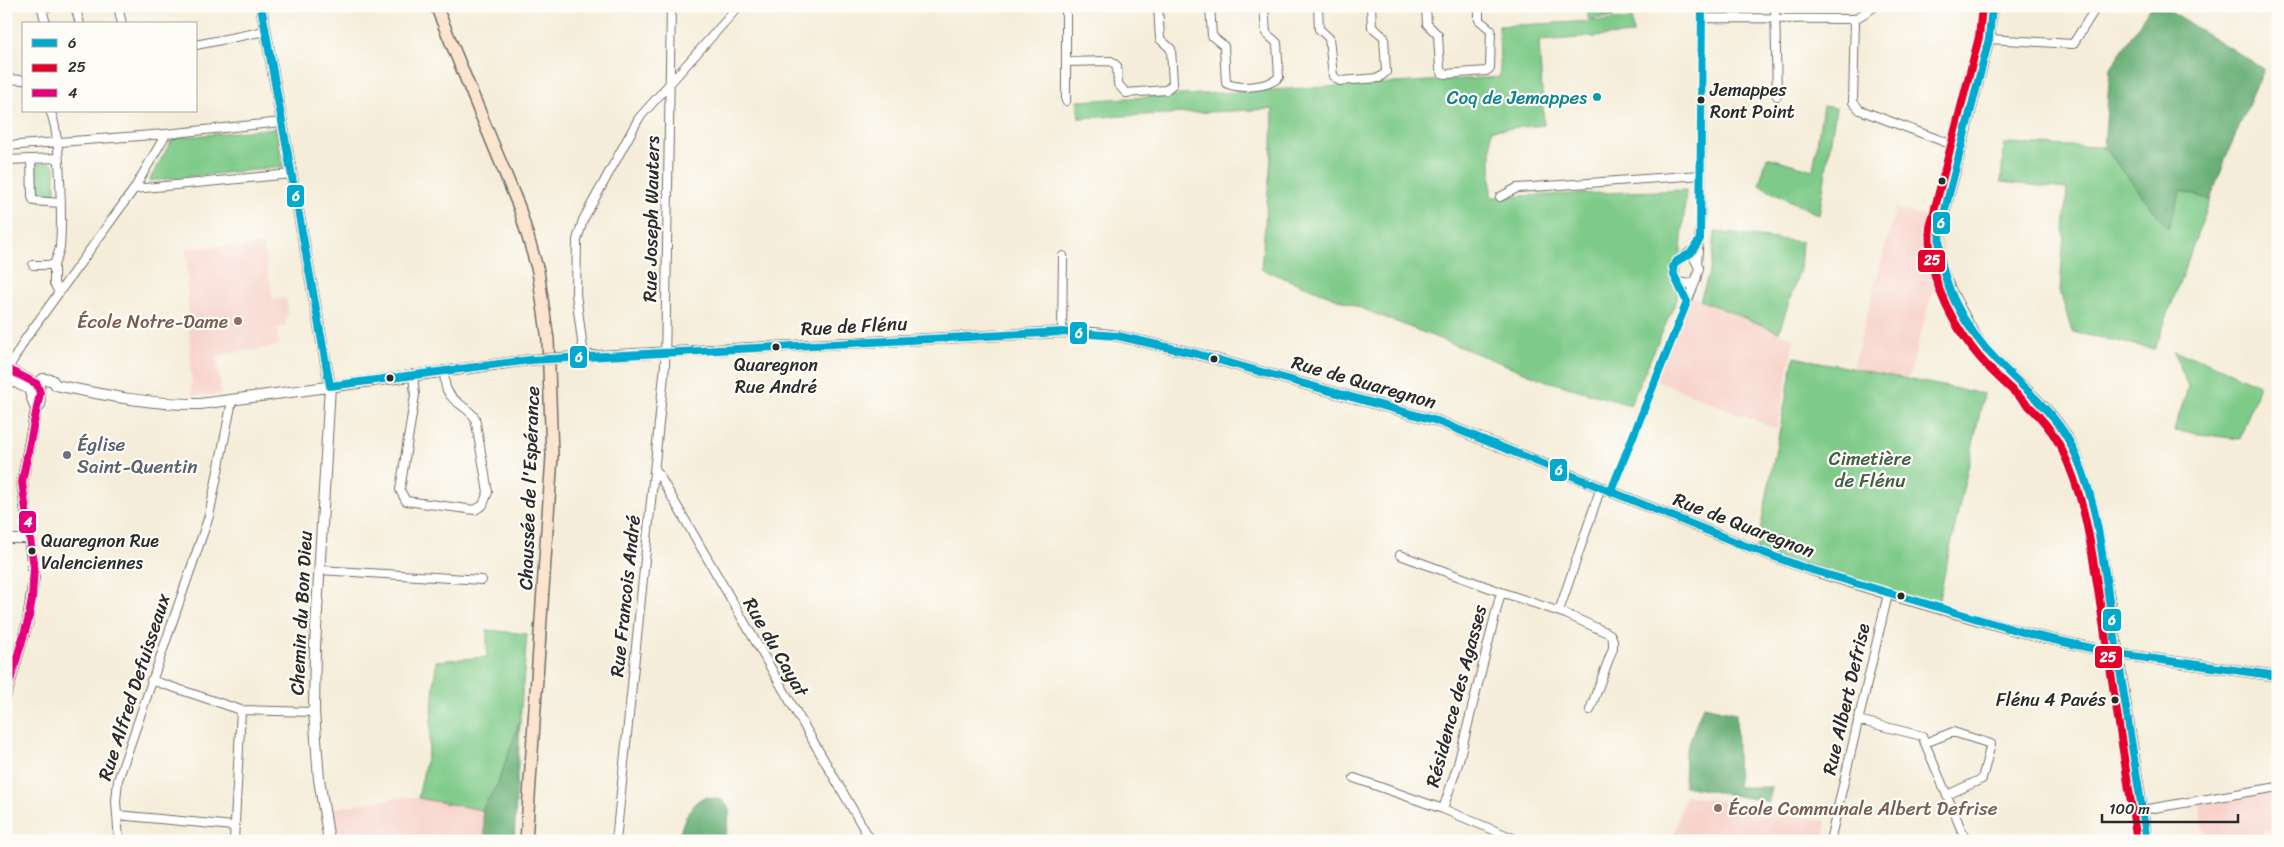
<svg xmlns="http://www.w3.org/2000/svg" width="2284" height="847" font-family="Sriracha,sans-serif">
<style>
.built{fill:#f7d1c9}
.green{fill:#7eca88;stroke:#547a5a}
.forest{fill:#66ae74;stroke:#486c50}
.lines{fill:none;stroke-linecap:round;stroke-linejoin:round}
.minor-casing{stroke:#726f68;stroke-width:10}
.tertiary-casing{stroke:#726f68;stroke-width:12}
.secondary-casing{stroke:#726f68;stroke-width:14}
.minor{stroke:#fff;stroke-width:8}
.tertiary{stroke:#fff;stroke-width:10}
.secondary{stroke:#fce5cf;stroke-width:11}
.tertiary-bridge-casing{stroke:#726f68;stroke-width:12;stroke-linecap:butt}
.tertiary-bridge{stroke:#fff;stroke-width:10}
.bus-1-casing{stroke:#fdfcf7;stroke-width:11}
.bus-2-casing{stroke:#fdfcf7;stroke-width:11}
.bus-3-casing{stroke:#fdfcf7;stroke-width:11}
.bus-1{stroke:#00a9ce;stroke-width:8}
.bus-2{stroke:#e4002b;stroke-width:8}
.bus-3{stroke:#e5007d;stroke-width:8}
.culture-dot{fill:#0f9aa8;stroke:#fdfcf7;stroke-width:2}
.bus-dot{fill:#2b2b2b;stroke:#fdfcf7;stroke-width:2}
.education-dot{fill:#8d6e63;stroke:#fdfcf7;stroke-width:2}
.worship-dot{fill:#6b7280;stroke:#fdfcf7;stroke-width:2}
.labels{text-anchor:middle;dominant-baseline:central;stroke-width:4.5;stroke-linejoin:round;paint-order:stroke}
.bus-label{font-size:18px;fill:#2b2b2b;stroke:#fdfcf7;text-anchor:start}
.culture-label{font-size:19px;fill:#0d838f;stroke:#fdfcf7;text-anchor:end}
.street-label{font-size:19px;fill:#2b2b2b;stroke:#fdfcf7}
.education-label{font-size:19px;fill:#785e54;stroke:#fdfcf7;text-anchor:end}
.worship-label{font-size:19px;fill:#5b616d;stroke:#fdfcf7;text-anchor:start}
.park-label{font-size:19px;fill:#445b47;stroke:#fdfcf7}
.line-badge{stroke:#fdfcf7;stroke-width:2}
.badge-label{font-size:14px;text-anchor:middle;font-weight:bold;fill:#fff}
</style>
<rect width="100%" height="100%" fill="#fdfcf7"/>
<filter id="ink" filterUnits="userSpaceOnUse"><feTurbulence type="fractalNoise" baseFrequency=".02" numOctaves="2"/><feDisplacementMap in="SourceGraphic" scale="10" xChannelSelector="R" yChannelSelector="G"/><feConvolveMatrix kernelMatrix="1 2 1 2 8 2 1 2 1" color-interpolation-filters="sRGB"/></filter>
<filter id="wash" filterUnits="userSpaceOnUse"><feTurbulence type="fractalNoise" baseFrequency=".0096" numOctaves="4" result="noise"/><feDisplacementMap in="SourceGraphic" scale="20" xChannelSelector="R" yChannelSelector="G"/><feGaussianBlur stdDeviation="1.12" result="paint"/><feColorMatrix in="noise" values="0 0 0 0 0 0 0 0 0 0 0 0 0 0 0 0 0 1.4 0 .05"/><feComposite in="paint" operator="in"/></filter>
<g filter="url(#wash)">
<rect width="100%" height="100%" fill="#f5edd9"/>
<path class="built" d="M1895,209L1942,220L1940,229L1948,286L1932,292L1910,374L1906,379L1853,368Z
M263,245L273,300L286,298L288,309V317L286,318L285,326L277,328L279,346L217,355L221,394L192,396L186,248Z
M1689,295L1794,339L1777,429L1655,380Z
M2278,787V830L2263,831L2264,838L2253,839L2252,835L2205,841L2199,802Z
M1685,795L1826,821L1823,841H1720L1674,835Z
M401,797L426,798L482,810L486,841H329L324,810Z"/>
<path class="green" d="M1588,6H1612L1613,17L1588,19Z
M1632,19L1633,34L1539,41L1544,125L1491,130V197L1686,190L1677,299L1630,405L1547,381L1261,269L1272,147L1273,109L1079,118L1077,101L1500,77L1499,26Z
M1823,106L1836,108L1819,215L1759,185L1767,157L1813,170Z
M276,128L283,167L149,181L173,138Z
M2004,144L2104,147L2168,228L2181,190L2210,200L2155,349L2072,332L2060,291L2067,189L2001,182Z
M52,163L55,167V198L54,200L40,201L35,196L34,166L36,164Z
M1715,232L1802,242L1800,269L1779,332L1700,300L1712,264Z
M2174,351L2210,363L2259,385L2240,439L2174,431L2188,387Z
M1794,357L1984,394L1937,608L1756,551Z
M487,630L527,634L520,721L498,783L482,810L418,798L429,747L436,661L487,657Z"/>
<path class="forest" d="M2151,6H2161L2264,69L2228,152L2210,200L2181,190L2168,228L2104,147L2110,69Z
M1703,706L1736,713L1738,787H1772L1769,802L1684,786L1685,753Z
M520,721L514,841H486L482,810L498,783Z
M705,797L722,800L730,808L725,841H678C682,825 688,803 705,797Z"/>
</g>
<g filter="url(#ink)">
<g class="lines">
<defs>
<path id="minor" d="M75,6L80,24
M118,6L122,24
M1066,6V101
M1210,6L1212,36L1224,46L1226,83C1239,90 1269,87 1279,77L1277,43L1266,33L1264,6
M1318,6L1319,29L1329,38L1333,76L1340,81L1379,78L1386,72L1384,37L1372,27L1371,6
M1426,6L1427,24L1438,35L1440,68L1442,73L1446,74L1486,71L1490,68L1491,30L1479,20V6
M1775,6L1777,96
M1702,18L1855,19L1876,6
M1855,19L1853,102L1860,110L1961,148
M46,24L42,9L51,6
M1989,39L2073,44L2097,6
M196,45L265,31
M1066,62L1111,61L1117,66L1118,84L1126,93L1166,90L1173,84L1171,49L1160,39L1158,6
M6,79L24,80
M282,122L166,134L134,189L291,174
M6,146L166,134
M31,159L32,197L34,201L61,203
M6,160L58,158
M1500,197L1517,188L1701,175
M1697,263L1701,213L1702,6
M33,265H54C56,259 59,253 60,247C62,222 61,131 50,111
M54,265V283L59,293
M1678,282L1689,284L1696,280L1699,268L1695,260
M1687,302C1684,291 1675,280 1673,273C1671,259 1692,255 1697,244
M1062,332L1063,256
M584,357L576,294L577,240L583,220L639,118L739,6
M6,372L26,338L134,189
M413,374L415,395L400,490L406,501L475,510L483,505L488,492L475,418C468,407 452,402 447,390C444,385 445,376 444,370
M655,468L871,841
M1611,491L1696,280
M6,539H29
M1400,555L1501,592
M320,570L482,580
M1559,611L1601,487
M151,680L241,710L314,712
M1858,720L1922,736L1966,841
M1925,743L1953,732L1991,744L1982,779L1947,795
M1354,778L1443,809
M2142,810L2278,787
M117,815L234,826
M119,841L116,801L118,780L209,516L232,401
M234,841L241,710
M616,841L665,365L671,6
M1520,841L1443,809L1458,764L1501,592L1566,614L1610,634L1613,640V648L1590,710
M1830,841L1888,594"/>
<path id="tertiary" d="M261,6L330,386L315,646L314,712L319,779L329,841
M1992,6L1989,39L1940,229C1936,257 1943,277 1956,301C1966,319 1974,337 1988,352C2015,383 2049,404 2069,441C2094,489 2100,546 2109,598C2122,679 2134,760 2147,841
M576,357L1062,332L1094,333L1118,336L1197,354L1437,421L1738,543L1805,568L1888,594L2032,635L2118,654L2278,676
M6,368L39,385L40,405L36,410
M8,370L15,382L29,389
M37,384L43,379L52,380L56,385C104,395 151,405 200,404L530,360
M6,695L28,621L34,577L22,482L36,410L29,389"/>
<path id="secondary" d="M436,6L519,207L538,271L548,340L552,456L526,841"/>
</defs>
<use href="#minor" class="minor-casing"/>
<use href="#tertiary" class="tertiary-casing"/>
<use href="#secondary" class="secondary-casing"/>
<use href="#minor" class="minor"/>
<use href="#tertiary" class="tertiary"/>
<use href="#secondary" class="secondary"/>
<defs>
<path id="tertiary-bridge" d="M530,360L576,357"/>
</defs>
<use href="#tertiary-bridge" class="tertiary-bridge-casing"/>
<use href="#tertiary-bridge" class="tertiary-bridge"/>
<defs>
<path id="bus-1" d="M261,6L330,386
M1992,6L1989,39L1940,229C1935,278 1965,329 1999,363C2023,388 2052,410 2069,441C2097,493 2102,556 2111,613C2123,689 2135,765 2147,841
M330,386L530,360L1062,332L1118,336L1197,354L1437,421L1738,543L1805,568L2032,635L2118,654L2278,676
M1611,491L1687,302L1674,275L1673,267L1677,261L1691,253L1700,239L1702,6"/>
<path id="bus-2" d="M1982,6L1979,37L1930,227C1925,279 1957,336 1993,372C2017,396 2046,417 2061,448C2087,500 2093,560 2102,616C2114,691 2125,766 2137,841"/>
<path id="bus-3" d="M6,368L37,384L40,393L22,482L34,567L32,599L28,621L6,694"/>
</defs>
<use href="#bus-1" class="bus-1-casing"/>
<use href="#bus-2" class="bus-2-casing"/>
<use href="#bus-3" class="bus-3-casing"/>
<use href="#bus-1" class="bus-1"/>
<use href="#bus-2" class="bus-2"/>
<use href="#bus-3" class="bus-3"/>
</g>
</g>
<circle class="culture-dot" cx="1597" cy="97" r="5"/>
<g class="bus-dot">
<circle cx="1701" cy="100" r="4.5"/>
<circle cx="1942" cy="181" r="4.5"/>
<circle cx="776" cy="347" r="4.5"/>
<circle cx="1214" cy="359" r="4.5"/>
<circle cx="390" cy="378" r="4.5"/>
<circle cx="32" cy="551" r="4.5"/>
<circle cx="1901" cy="596" r="4.5"/>
<circle cx="2115" cy="700" r="4.5"/>
</g>
<g class="education-dot">
<circle cx="238" cy="321" r="5"/>
<circle cx="1718" cy="808" r="5"/>
</g>
<circle class="worship-dot" cx="67" cy="455" r="5"/>
<g class="labels">
<g class="bus-label">
<text x="1710" y="90">Jemappes<tspan x="1710" dy="22">Ront Point</tspan></text>
<text x="776" y="365" text-anchor="middle">Quaregnon<tspan x="776" dy="22">Rue André</tspan></text>
<text x="41" y="541">Quaregnon Rue<tspan x="41" dy="22">Valenciennes</tspan></text>
<text x="2106" y="700" text-anchor="end">Flénu 4 Pavés</text>
</g>
<g class="culture-label">
<text x="1587" y="97">Coq de Jemappes</text>
</g>
<g class="street-label">
<text transform="translate(651 219) rotate(-89)">Rue Joseph Wauters</text>
<text transform="translate(854 326) rotate(-3)">Rue de Flénu</text>
<text transform="translate(1364 382) rotate(16)">Rue de Quaregnon</text>
<text transform="translate(529 488) rotate(-88)">Chaussée de l'Espérance</text>
<text transform="translate(1744 525) rotate(21)">Rue de Quaregnon</text>
<text transform="translate(625 596) rotate(-84)">Rue Francois André</text>
<text transform="translate(301 613) rotate(-87)">Chemin du Bon Dieu</text>
<text transform="translate(776 647) rotate(60)">Rue du Cayat</text>
<text transform="translate(134 687) rotate(-72)">Rue Alfred Defuisseaux</text>
<text transform="translate(1456 696) rotate(-75)">Résidence des Agasses</text>
<text transform="translate(1846 699) rotate(-77)">Rue Albert Defrise</text>
</g>
<g class="education-label">
<text x="228" y="321">École Notre-Dame</text>
<text x="1728" y="808" text-anchor="start">École Communale Albert Defrise</text>
</g>
<g class="worship-label">
<text x="77" y="444">Église<tspan x="77" dy="22">Saint-Quentin</tspan></text>
</g>
<g class="park-label">
<text x="1870" y="458">Cimetière<tspan x="1870" dy="22">de Flénu</tspan></text>
</g>
</g>
<g class="line-badge">
<rect x="286" y="184" width="19" height="24" rx="5" fill="#00a9ce"/>
<rect x="1932" y="211" width="19" height="24" rx="5" fill="#00a9ce"/>
<rect x="1917" y="249" width="29" height="24" rx="5" fill="#e4002b"/>
<rect x="1069" y="321" width="19" height="24" rx="5" fill="#00a9ce"/>
<rect x="569" y="345" width="19" height="24" rx="5" fill="#00a9ce"/>
<rect x="1549" y="458" width="19" height="24" rx="5" fill="#00a9ce"/>
<rect x="18" y="510" width="19" height="24" rx="5" fill="#e5007d"/>
<rect x="2102" y="608" width="20" height="24" rx="5" fill="#00a9ce"/>
<rect x="2094" y="645" width="29" height="24" rx="5" fill="#e4002b"/>
</g>
<g class="badge-label">
<text x="296" y="201">6</text>
<text x="1941" y="228">6</text>
<text x="1932" y="265">25</text>
<text x="1079" y="338">6</text>
<text x="579" y="362">6</text>
<text x="1559" y="475">6</text>
<text x="28" y="527">4</text>
<text x="2112" y="625">6</text>
<text x="2108" y="662">25</text>
</g>
<rect width="2284" height="847" fill="none" stroke="#fdfcf7" stroke-width="25"/>
<rect x="22" y="22" width="175" height="90" fill="#fdfcf7" stroke="#a9a8a5"/>
<rect x="32" y="39" width="25" height="8" fill="#00a9ce" stroke="#a9a8a5"/>
<text x="68" y="48" font-size="15" fill="#2b2b2b">6</text>
<rect x="32" y="64" width="25" height="8" fill="#e4002b" stroke="#a9a8a5"/>
<text x="68" y="72" font-size="15" fill="#2b2b2b">25</text>
<rect x="32" y="89" width="25" height="8" fill="#e5007d" stroke="#a9a8a5"/>
<text x="68" y="98" font-size="15" fill="#2b2b2b">4</text>
<path d="M2102 814v8h136v-8" fill="none" stroke="#2b2b2b" stroke-width="2.5"/>
<text x="2109" y="814" font-size="15" fill="#2b2b2b" stroke="#fdfcf7" stroke-width="4" paint-order="stroke">100 m</text>
</svg>
